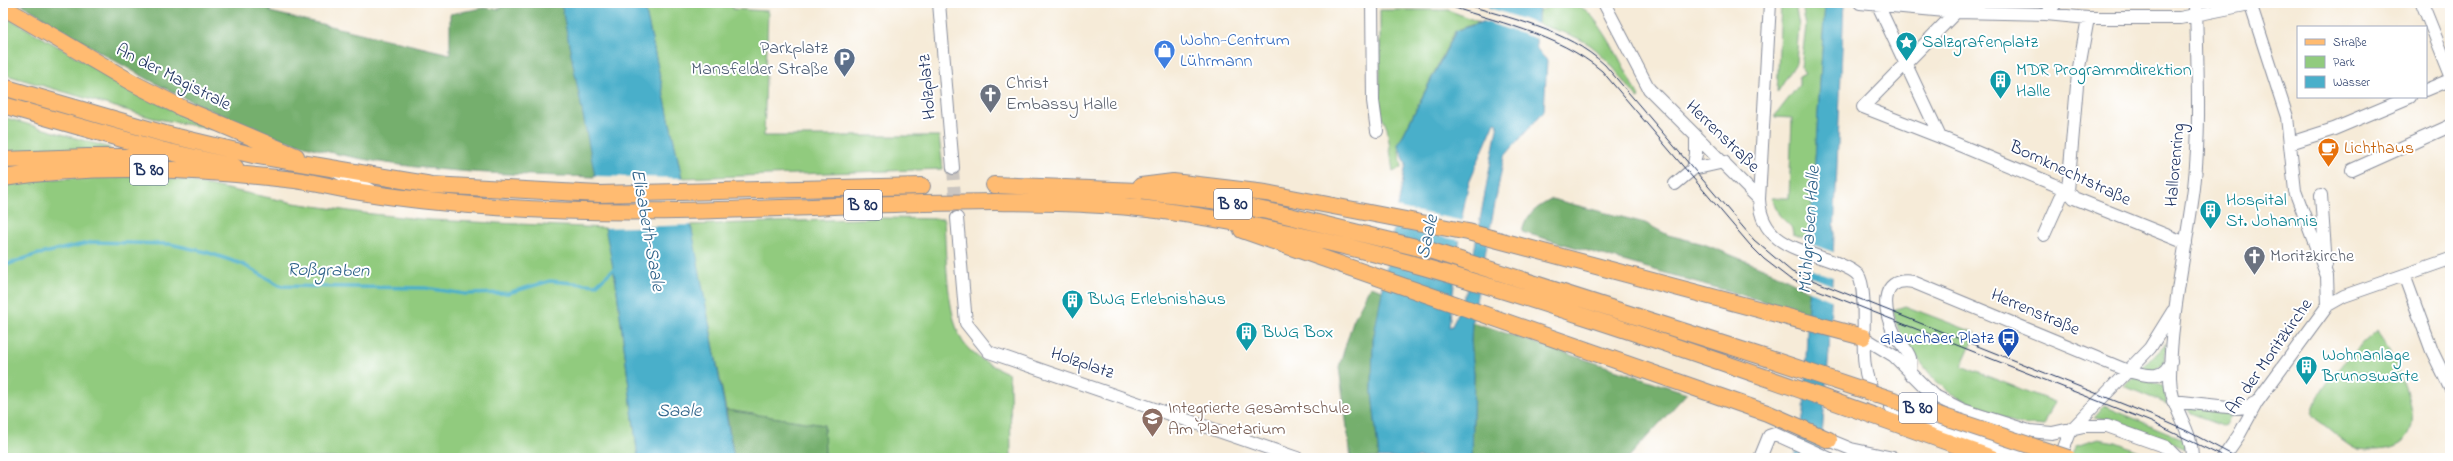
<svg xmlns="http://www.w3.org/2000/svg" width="2453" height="461" font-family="'Indie Flower',sans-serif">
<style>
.green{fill:#91cb7e;stroke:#567d6e}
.forest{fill:#74af6d;stroke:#486f66}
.water{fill:#4aafca;stroke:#326f94;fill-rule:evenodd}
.pier{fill:#f6ebd8}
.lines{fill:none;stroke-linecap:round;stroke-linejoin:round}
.stream{stroke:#4aafca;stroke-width:3.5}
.minor-tunnel{stroke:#cac5c0;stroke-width:12;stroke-dasharray:12 6;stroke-linecap:butt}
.minor-casing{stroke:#888d9b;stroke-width:14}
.major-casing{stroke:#888d9b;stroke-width:18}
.minor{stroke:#fff;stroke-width:12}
.major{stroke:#ffbb71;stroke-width:16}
.tram{stroke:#1b2f5e;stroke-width:1}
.major-bridge-casing{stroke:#888d9b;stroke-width:18;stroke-linecap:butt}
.major-bridge{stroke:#ffbb71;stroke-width:16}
.labels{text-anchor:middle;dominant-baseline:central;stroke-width:4;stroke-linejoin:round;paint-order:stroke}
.shield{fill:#fff;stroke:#5f6d8e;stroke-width:1}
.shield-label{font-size:17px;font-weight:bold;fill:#1b2f5e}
.shop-label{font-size:18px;fill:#366cbe;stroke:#fff;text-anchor:start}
.culture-label{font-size:18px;fill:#0d838f;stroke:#fff;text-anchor:start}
.service-label{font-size:18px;fill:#4e5e75;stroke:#fff;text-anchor:end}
.street-label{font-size:18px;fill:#1b2f5e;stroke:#fff}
.worship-label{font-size:18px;fill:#5b616d;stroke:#fff;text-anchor:start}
.food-label{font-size:18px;fill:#c56008;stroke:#fff;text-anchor:start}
.transit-label{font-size:18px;fill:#164399;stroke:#fff;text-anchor:end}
.education-label{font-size:18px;fill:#785e54;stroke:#fff;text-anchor:start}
.water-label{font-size:19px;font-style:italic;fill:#2e6289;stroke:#fff}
</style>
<rect width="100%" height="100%" fill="#fff"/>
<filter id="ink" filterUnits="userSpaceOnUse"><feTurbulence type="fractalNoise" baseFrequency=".025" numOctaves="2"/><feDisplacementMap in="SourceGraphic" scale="8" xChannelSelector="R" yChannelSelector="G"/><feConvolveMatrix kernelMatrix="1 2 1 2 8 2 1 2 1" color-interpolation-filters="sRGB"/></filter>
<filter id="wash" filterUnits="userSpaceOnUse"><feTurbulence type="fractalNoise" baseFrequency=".012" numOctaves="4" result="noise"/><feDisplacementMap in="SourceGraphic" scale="16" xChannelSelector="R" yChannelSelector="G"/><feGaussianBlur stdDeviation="0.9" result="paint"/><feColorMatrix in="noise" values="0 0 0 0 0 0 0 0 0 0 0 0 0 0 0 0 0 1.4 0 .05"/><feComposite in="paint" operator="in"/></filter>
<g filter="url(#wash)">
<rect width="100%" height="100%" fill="#f6ebd8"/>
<path class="green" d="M644,3H732L733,9L768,11L764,136H939L943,169L682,178Z
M1545,3C1557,4 1571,2 1582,8C1600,16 1629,78 1640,98L1638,99C1623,81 1609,59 1590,45C1575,35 1556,30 1538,24L1539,10L1545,9Z
M1781,3H1799L1796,10L1799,25L1796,63L1777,93Z
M1806,3H1825L1810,240L1793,234L1792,228L1779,215L1771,198H1789L1792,118L1774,117L1799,85V77L1806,74L1801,67L1806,26L1803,11Z
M1380,10H1448L1479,22L1455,31L1398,145L1402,167L1393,172L1387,127L1380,113Z
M3,15L150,99L211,129L153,118L3,74Z
M3,117L110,148L109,151L3,156Z
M120,175L184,180L294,203L363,213L430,220L606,228L616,283L638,458H3V182Z
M883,218L944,219C946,251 946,315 963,342C973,357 992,366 1008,373L1010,383L1011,458H825L824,425L726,410L690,225Z
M1905,306L1976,333L1961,366L2054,402L2044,426L2016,424L1950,393L1934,379L1908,346L1898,329L1893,310Z
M2378,330C2399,369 2453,461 2358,449C2345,444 2328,427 2316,419L2312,414C2316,388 2358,346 2378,330Z
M2166,343L2165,363L2156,371L2141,369Z
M2135,375L2164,387L2167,404L2124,386Z
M2104,406L2186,440V449L2114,420L2094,417Z
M2187,407L2233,412V414L2225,426L2190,413Z
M2098,439L2116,442L2157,458H2069L2076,446Z"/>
<path class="forest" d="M20,3H270V12L450,54V14L483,8L499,9L509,3H561L596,177C491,174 386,172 285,140C190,108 104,56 20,3Z
M1552,199L1645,223L1668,235L1704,244L1775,273L1809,291L1808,314L1522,232C1526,214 1536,208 1552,199Z
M1370,286L1383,290L1373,340L1372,392L1379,458H1351L1339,367L1353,321Z
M1472,322L1687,393L1628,458H1472L1474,374L1471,341Z
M726,410L824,425L825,458H734Z"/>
<path class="water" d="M561,3H644L685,192L734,458H638L616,283Z
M1489,3H1539L1536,40L1537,50L1547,60L1544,111L1504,157L1472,322L1471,341L1474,374L1472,458H1379L1372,392L1373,340L1406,164L1398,145L1456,31L1488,20ZM1495,122L1498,123L1467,290L1452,326L1449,327L1463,211L1469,182Z
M1825,3H1844L1829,352L1820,458H1795L1804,413L1811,222Z"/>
<path class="pier" d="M1487,7L1540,25L1538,39L1480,20L1486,18Z
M594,176L684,178L692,225L604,228Z
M1395,207L1464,221L1463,241L1391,226Z
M1808,243L1836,253L1835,278L1808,268Z
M1807,275L1834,286L1833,301L1807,290Z"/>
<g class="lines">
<path class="stream" d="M3,266L35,255L93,242L170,244L206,252L242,264L281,286L425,288L465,294L508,293L550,281L596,285L616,267"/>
</g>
</g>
<g filter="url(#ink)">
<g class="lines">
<path class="minor-tunnel" d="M953,168L956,211"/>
<defs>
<path id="minor" d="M939,3L953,168
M1372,3L1373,101L1377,131
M1604,3L1649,89L1759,199
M1770,3L1759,199C1761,244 1799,249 1834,262C1843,266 1851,268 1858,275C1868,288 1861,346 1865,366C1866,378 1870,387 1876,397
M1860,3L1956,12L2046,14L2088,18H2180L2250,4
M1880,3L1878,5L1940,137
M2250,3L2287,117L2295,191L2327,276L2328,305
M2422,3L2450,73
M1956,12L1863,107L1940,137L2053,184L2068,191L2074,198L2186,243
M2046,14L2056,3
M2426,90L2450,80
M2290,143L2334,129L2410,97
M1693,169L1696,154V136
M2352,170L2450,126
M337,172L372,191
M1675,184L1693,169L1724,162
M2321,195L2326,265
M957,218L966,323L989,352L1297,458
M2044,235L2061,197L2068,191L2078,73L2088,18
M2404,275L2432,351L2450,388
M1863,337L1894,356L1933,395L1963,410L2029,431L2052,433L2084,426H2107L2166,447L2177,458
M1910,374C1910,369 1911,363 1910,358C1908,350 1899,342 1895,335C1884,314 1877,276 1913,282L2128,371C2145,375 2164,382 2171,361
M2173,401L2237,408L2246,407L2257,402
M1891,407L2024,458
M1829,440L1851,449L1893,458
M1760,458L1769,436L1775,434L1828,458
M2060,458L2071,430L2150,348L2173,311
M2192,458C2193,428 2169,408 2170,375C2171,312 2186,250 2194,188C2201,126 2197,65 2196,3
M2223,458L2239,435L2257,402L2328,305L2344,296L2450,259"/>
<path id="major" d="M3,7L131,82L182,108L296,156
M3,87L165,134L253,155L432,185L599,194L922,186
M3,105L161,150L235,167
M3,160L88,157H162
M3,178C99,163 199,169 295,180C319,183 343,190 368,193C406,199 445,203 483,206C627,218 779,207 924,203
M994,185L1138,191L1211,200L1277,213L1432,251L1767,358
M1141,186L1173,182L1266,193L1468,232L1863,337
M996,202C1049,203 1104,203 1157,210C1307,230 1445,271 1589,318C1725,362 1858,410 1992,458
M1242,230L1767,413L1829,440"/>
</defs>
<use href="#minor" class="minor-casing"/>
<use href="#major" class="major-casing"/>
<use href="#minor" class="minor"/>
<use href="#major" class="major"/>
<path class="tram" d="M1440,3C1495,22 1557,33 1602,71L1750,245L1764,259L1790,279L2151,422L2226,458
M1461,3C1510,19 1567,29 1605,65L1754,240L1792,272L2153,416L2187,431L2238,458"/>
<defs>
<path id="major-bridge" d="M924,203L996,202
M1767,358L2068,458"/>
</defs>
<use href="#major-bridge" class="major-bridge-casing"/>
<use href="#major-bridge" class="major-bridge"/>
</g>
</g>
<defs>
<symbol id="sight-pin" viewBox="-11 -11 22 30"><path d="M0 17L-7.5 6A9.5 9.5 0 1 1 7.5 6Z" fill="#0f9aa8" stroke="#fff"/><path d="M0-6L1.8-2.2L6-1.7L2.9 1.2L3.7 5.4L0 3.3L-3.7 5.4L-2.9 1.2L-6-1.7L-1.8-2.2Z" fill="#fff"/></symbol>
<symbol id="shop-pin" viewBox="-11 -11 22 30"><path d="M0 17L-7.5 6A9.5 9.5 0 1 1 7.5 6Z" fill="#3f7fe0" stroke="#fff"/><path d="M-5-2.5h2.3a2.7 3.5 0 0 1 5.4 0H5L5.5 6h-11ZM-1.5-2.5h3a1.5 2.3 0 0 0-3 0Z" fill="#fff"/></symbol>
<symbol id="parking-pin" viewBox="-11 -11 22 30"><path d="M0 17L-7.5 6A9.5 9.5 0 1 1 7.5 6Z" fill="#5c6f8a" stroke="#fff"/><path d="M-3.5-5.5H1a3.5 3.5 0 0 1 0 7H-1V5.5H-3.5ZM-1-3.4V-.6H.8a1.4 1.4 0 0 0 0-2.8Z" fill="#fff"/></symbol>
<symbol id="building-pin" viewBox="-11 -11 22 30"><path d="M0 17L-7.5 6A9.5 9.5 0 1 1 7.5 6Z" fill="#0f9aa8" stroke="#fff"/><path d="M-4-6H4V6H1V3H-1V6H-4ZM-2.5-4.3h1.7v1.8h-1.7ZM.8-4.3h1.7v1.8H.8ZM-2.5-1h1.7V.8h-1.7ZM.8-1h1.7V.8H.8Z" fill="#fff"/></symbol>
<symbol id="church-pin" viewBox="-11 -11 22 30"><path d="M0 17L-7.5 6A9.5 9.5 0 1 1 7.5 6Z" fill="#6b7280" stroke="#fff"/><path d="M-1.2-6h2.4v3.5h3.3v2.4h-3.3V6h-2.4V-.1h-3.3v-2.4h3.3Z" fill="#fff"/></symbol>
<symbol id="cafe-pin" viewBox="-11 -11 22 30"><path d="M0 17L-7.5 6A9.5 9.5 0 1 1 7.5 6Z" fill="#e8710a" stroke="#fff"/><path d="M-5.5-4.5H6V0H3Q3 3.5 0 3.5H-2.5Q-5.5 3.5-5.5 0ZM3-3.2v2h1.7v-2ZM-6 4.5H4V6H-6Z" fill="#fff"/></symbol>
<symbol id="bus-pin" viewBox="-11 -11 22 30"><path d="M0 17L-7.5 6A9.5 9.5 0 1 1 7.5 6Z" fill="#1a4fb4" stroke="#fff"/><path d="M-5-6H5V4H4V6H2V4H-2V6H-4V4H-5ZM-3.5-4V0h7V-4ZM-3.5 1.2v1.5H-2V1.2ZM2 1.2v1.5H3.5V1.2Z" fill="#fff"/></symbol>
<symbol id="school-pin" viewBox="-11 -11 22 30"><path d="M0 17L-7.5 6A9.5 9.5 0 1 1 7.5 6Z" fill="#8d6e63" stroke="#fff"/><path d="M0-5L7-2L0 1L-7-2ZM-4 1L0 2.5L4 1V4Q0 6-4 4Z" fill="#fff"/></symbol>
</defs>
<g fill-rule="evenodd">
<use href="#sight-pin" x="1894" y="30" width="25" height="34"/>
<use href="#shop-pin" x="1152" y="38" width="25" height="34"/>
<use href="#parking-pin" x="832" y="46" width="25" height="34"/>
<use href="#building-pin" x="1988" y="68" width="25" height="34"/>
<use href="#church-pin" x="978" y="82" width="25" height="34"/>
<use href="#cafe-pin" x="2316" y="136" width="25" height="34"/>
<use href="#building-pin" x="2198" y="198" width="25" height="34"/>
<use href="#church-pin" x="2242" y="244" width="25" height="34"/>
<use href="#building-pin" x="1060" y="288" width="25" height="34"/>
<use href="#building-pin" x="1234" y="320" width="25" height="34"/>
<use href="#bus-pin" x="1996" y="326" width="25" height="34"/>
<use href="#building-pin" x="2294" y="354" width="25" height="34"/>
<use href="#school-pin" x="1140" y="406" width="25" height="34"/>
</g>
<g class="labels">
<g class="shield">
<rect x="130" y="155" width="38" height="30" rx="3"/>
<rect x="1214" y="189" width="38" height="30" rx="3"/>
<rect x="844" y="190" width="38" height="30" rx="3"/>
<rect x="1899" y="393" width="38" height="30" rx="3"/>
</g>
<g class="shield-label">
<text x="149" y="170">B 80</text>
<text x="1233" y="204">B 80</text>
<text x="863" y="205">B 80</text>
<text x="1918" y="408">B 80</text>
</g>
<g class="shop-label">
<text x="1180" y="41">Wohn-Centrum<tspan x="1180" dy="21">Lührmann</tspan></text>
</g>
<g class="culture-label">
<text x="1922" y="43">Salzgrafenplatz</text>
<text x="2016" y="71">MDR Programmdirektion<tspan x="2016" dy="21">Halle</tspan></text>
<text x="2226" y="201">Hospital<tspan x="2226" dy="21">St. Johannis</tspan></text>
<text x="1088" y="300">BWG Erlebnishaus</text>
<text x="1262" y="333">BWG Box</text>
<text x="2322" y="356">Wohnanlage<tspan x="2322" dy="21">Brunoswarte</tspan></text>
</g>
<g class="service-label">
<text x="828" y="49">Parkplatz<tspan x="828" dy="21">Mansfelder Straße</tspan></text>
</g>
<g class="street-label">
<text transform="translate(173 78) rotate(27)">An der Magistrale</text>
<text transform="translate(928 87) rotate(-95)">Holzplatz</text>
<text transform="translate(1722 137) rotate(44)">Herrenstraße</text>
<text transform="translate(2176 165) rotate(-85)">Hallorenring</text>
<text transform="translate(2070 174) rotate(25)">Bornknechtstraße</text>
<text transform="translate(2035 313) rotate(23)">Herrenstraße</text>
<text transform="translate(2270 357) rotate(-55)">An der Moritzkirche</text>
<text transform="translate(1082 364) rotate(19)">Holzplatz</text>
</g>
<g class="worship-label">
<text x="1006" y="84">Christ<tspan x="1006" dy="21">Embassy Halle</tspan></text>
<text x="2270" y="257">Moritzkirche</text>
</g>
<g class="food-label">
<text x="2344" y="149">Lichthaus</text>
</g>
<g class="transit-label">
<text x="1994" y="339">Glauchaer Platz</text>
</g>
<g class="education-label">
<text x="1168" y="409">Integrierte Gesamtschule<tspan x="1168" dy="21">Am Planetarium</tspan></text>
</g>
<g class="water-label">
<text transform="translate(647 230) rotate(80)">Elisabeth-Saale</text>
<text transform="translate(1810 230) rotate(-86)">Mühlgraben Halle</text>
<text transform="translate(1428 237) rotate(-77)">Saale</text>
<text transform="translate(328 271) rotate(1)">Roßgraben</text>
<text x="679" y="411">Saale</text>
</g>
</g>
<rect width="2453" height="461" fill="none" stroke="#fff" stroke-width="16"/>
<rect x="2297" y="26" width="130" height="72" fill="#ffffff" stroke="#a4acbf"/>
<rect x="2305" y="39" width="20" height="6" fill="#ffbb71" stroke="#a4acbf"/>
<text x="2333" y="46" font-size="12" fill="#1b2f5e">Straße</text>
<rect x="2305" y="56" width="20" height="12" fill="#91cb7e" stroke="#a4acbf"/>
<text x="2333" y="66" font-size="12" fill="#1b2f5e">Park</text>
<rect x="2305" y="76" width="20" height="12" fill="#4aafca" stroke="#a4acbf"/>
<text x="2333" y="86" font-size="12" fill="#1b2f5e">Wasser</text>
</svg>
